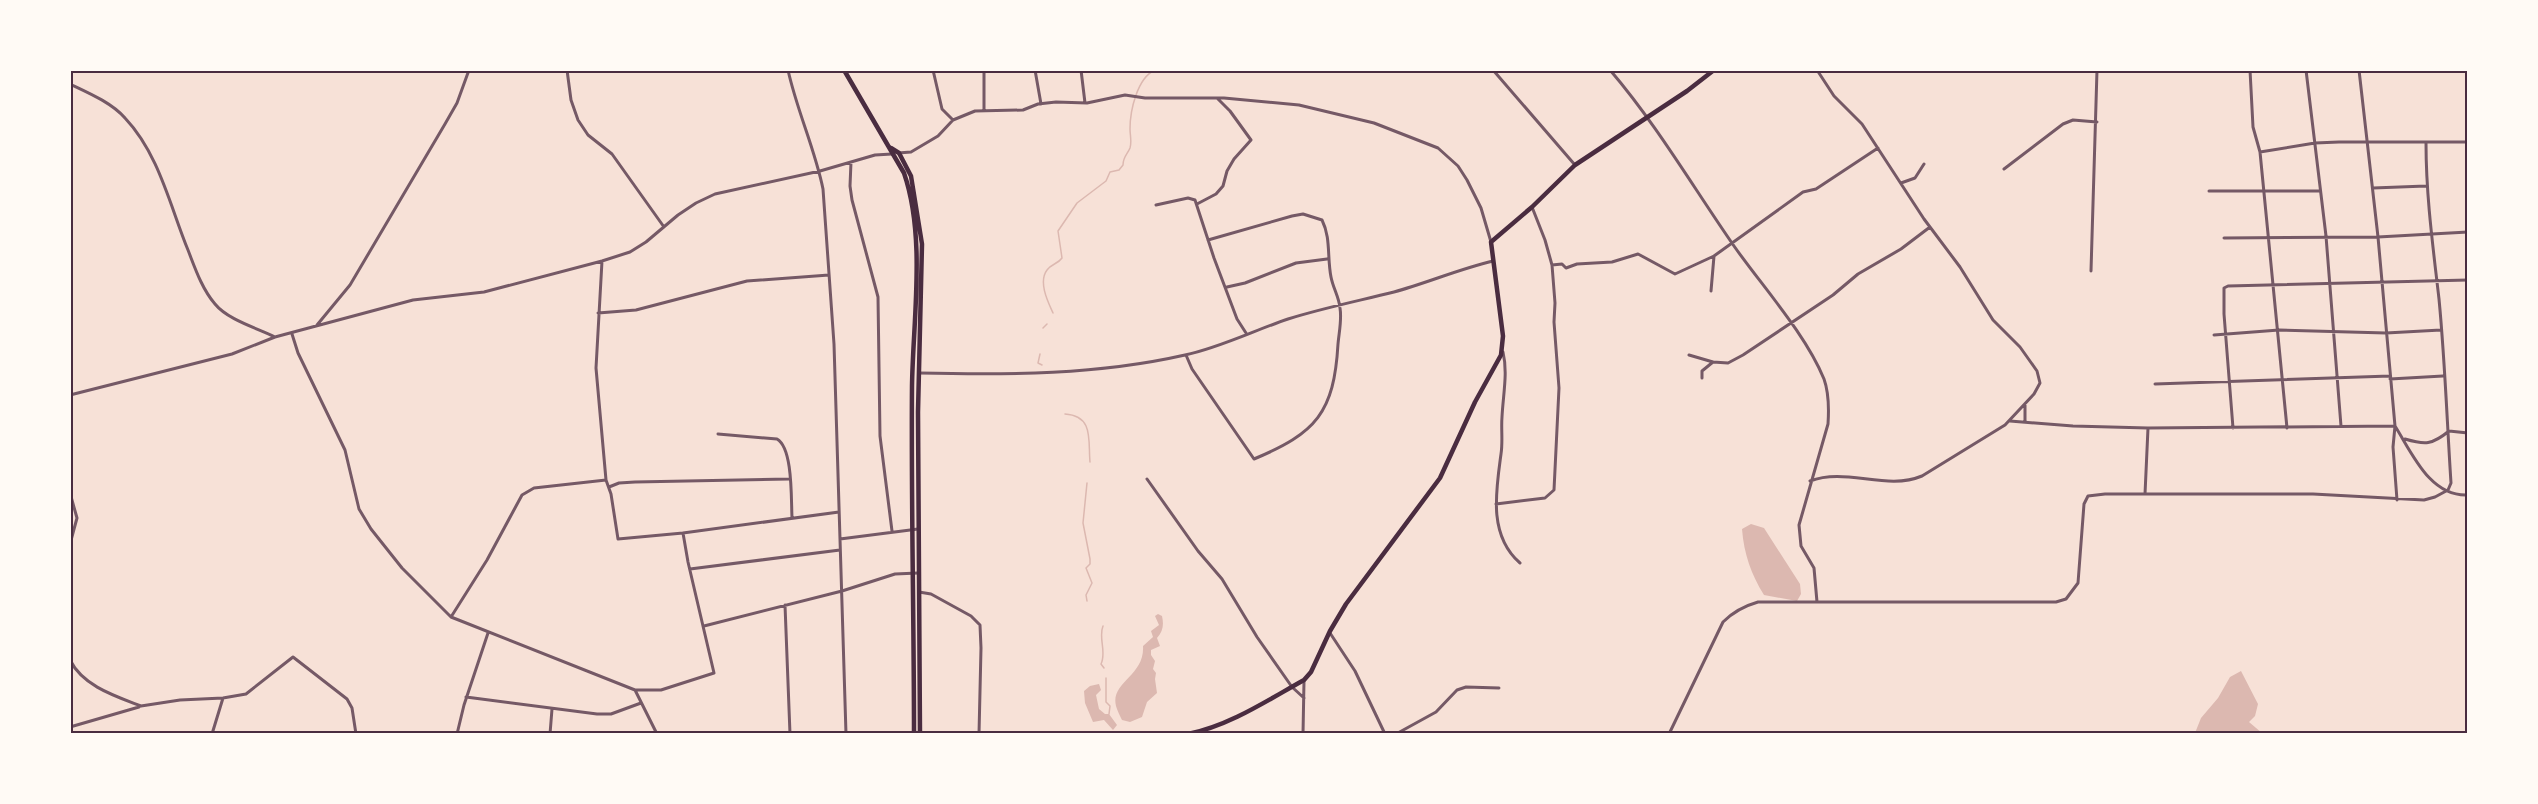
<svg xmlns="http://www.w3.org/2000/svg" width="2538" height="804" font-family="'Fira Sans Condensed',sans-serif">
<style>
.water{fill:#dcb8b0}
.lines{fill:none;stroke-linecap:round;stroke-linejoin:round}
.stream{stroke:#dcb8b0;stroke-width:1.5}
.minor{stroke:#755966;stroke-width:3}
.secondary{stroke:#4a2c40;stroke-width:4.5}
.primary{stroke:#4a2c40;stroke-width:4.5}
.neatline{fill:none;stroke:#4a2c40;stroke-width:2}
</style>
<rect width="100%" height="100%" fill="#f7e1d7"/>
<path class="water" d="M1751,524L1764,528L1800,584L1801,594L1797,601L1764,595C1751,574 1744,554 1742,529Z
M1158,614L1162,616C1164,625 1163,631 1157,638L1160,646L1151,650V655L1155,661L1153,669L1156,673L1155,679L1157,693L1147,702L1142,717L1130,722L1122,720C1120,716 1117,710 1116,706C1110,682 1145,676 1143,646L1153,637L1151,631L1159,625L1155,616Z
M2241,671L2258,704L2255,716L2249,722L2262,733H2195L2201,718L2218,698L2230,677Z
M1099,684L1101,690L1096,695L1099,709L1105,714H1109L1117,725L1113,730L1104,720L1093,722L1085,703L1084,691L1090,686Z"/>
<g class="lines">
<path class="stream" d="M1053,313C1048,302 1038,282 1047,270C1051,264 1058,264 1062,258L1058,231L1077,203L1106,181L1110,172L1119,170L1123,165C1123,157 1127,155 1130,148C1132,142 1130,135 1130,129C1130,111 1137,78 1155,70
M1043,328L1047,324
M1040,354L1038,363L1042,365
M1065,414C1094,416 1088,440 1090,462
M1087,601L1086,595L1092,583L1086,568L1090,564V559L1083,523L1087,483
M1103,626C1098,638 1107,652 1101,664L1104,668
M1106,678V702L1110,706L1109,714"/>
<path class="minor" d="M567,70L571,100L578,120L588,135L612,154L664,227
M788,70C797,111 815,149 823,189L834,344L846,734
M933,70L942,109L953,120
M984,70V111
M1035,70L1041,104
M1081,70L1085,103
M1493,70L1575,165
M1610,70C1657,125 1693,187 1734,246C1762,286 1805,333 1824,379C1829,393 1829,409 1828,424L1799,525L1801,546L1814,568L1817,602
M2250,70L2253,127L2260,152L2287,428
M2306,70L2326,236L2341,426
M2359,70L2378,237L2395,426L2393,447L2397,500
M70,84C89,93 112,103 125,118C159,154 170,206 188,250C195,268 202,289 215,304C228,320 257,328 275,337
M2260,152L2315,143L2339,142H2468
M898,153L911,152L938,136L953,120L975,111L1023,110L1038,104L1056,102L1087,103L1125,95L1145,98H1224L1299,105L1374,123L1438,148L1458,166L1467,180L1481,208L1491,242
M851,162L850,186L852,200L878,297L880,436L892,531
M2004,169L2063,124L2073,120L2097,122
M1901,183L1915,178L1924,164
M2373,188L2426,186
M2209,191H2319
M1197,204L1216,194L1223,186L1227,171L1234,159L1251,140L1230,111L1217,98
M1156,205L1188,198L1195,200L1214,258L1237,319L1246,333
M2224,238L2378,237L2468,232
M602,261L596,368L606,480L611,494L618,539L683,533L839,512
M1552,265L1562,264L1566,268L1577,264L1612,262L1638,254L1675,274L1714,256
M2091,271L2097,70
M1227,287L1245,283L1296,263L1327,259
M1711,291L1714,256L1803,192L1816,189L1878,148
M598,313L636,310L747,281L829,275
M317,325L350,285L445,124L457,103L469,70
M292,334L298,353L345,450L359,509L371,529L402,568L451,617L635,690H661L714,673L688,562L683,533
M2214,335L2279,330L2386,333L2441,330
M1503,352C1508,373 1503,395 1502,417C1501,429 1503,442 1501,454C1496,491 1488,535 1520,563
M1186,355L1192,369L1254,459C1316,433 1334,413 1338,344C1339,332 1342,320 1340,308C1339,297 1333,288 1331,277C1327,257 1331,238 1322,220L1303,214L1292,216L1208,240
M1689,355L1713,362
M919,373C1009,375 1097,375 1185,355C1219,348 1255,330 1288,319C1323,308 1358,301 1394,292C1427,283 1459,269 1493,261
M1702,378V371L1713,362L1728,363L1743,355L1833,295L1858,274L1901,249L1930,227
M2390,379L2443,376
M2155,384L2390,376
M70,395L232,354L275,337L413,300L484,292L602,261L630,252L646,242L678,215L696,203L715,194L820,171L875,155L892,154
M2010,421L2073,426L2148,428L2395,426
M2025,422V405
M2395,426C2412,453 2430,497 2468,495
M2233,428L2224,314V288L2228,286L2468,280
M718,434L777,439C793,448 791,499 792,517
M2405,439C2425,445 2432,445 2449,431L2468,433
M1147,479L1198,551L1222,579L1257,637L1292,687L1304,698
M1810,481C1846,467 1886,491 1922,476L2005,425L2034,394L2040,383L2037,371L2020,347L1993,320L1960,267L1924,219L1862,124L1834,96L1817,70
M609,487L619,483L635,482L789,479
M70,493L77,518L70,544
M2145,494L2148,428
M1496,504L1545,498L1554,490L1559,388L1554,322L1555,303L1552,265L1545,240L1532,207
M840,539L918,529
M690,569L840,550
M919,592L931,594L971,616L980,625L981,648L979,734
M785,605L790,734
M451,617L487,560L522,495L534,488L606,480
M704,626L842,591L895,574L918,573
M1330,633L1355,671L1385,734
M70,660C83,686 115,696 141,706L180,700L223,698L246,694L293,657L347,699L352,708L356,734
M635,690L657,734
M466,697L597,714H611L641,703
M70,727L139,707
M212,734L223,698
M457,734L464,705L488,633
M550,734L552,709
M1303,734L1304,681
M1396,734L1436,712L1457,690L1466,687L1499,688
M1669,734L1723,622C1734,611 1744,606 1758,602H2056L2066,599L2078,583L2084,504L2088,496L2105,494H2313L2424,500L2435,497L2448,490L2451,483C2447,422 2445,361 2439,299C2433,247 2426,196 2426,143"/>
<path class="secondary" d="M1188,734C1229,726 1268,700 1304,680L1311,672L1330,631L1346,604L1440,478L1475,402L1501,355L1503,336L1491,242L1532,207L1575,165L1687,91L1714,70"/>
<path class="primary" d="M844,70L904,173C926,237 913,319 912,386C911,502 914,618 914,734
M891,148L899,153L911,176L922,244L918,412L920,734"/>
</g>
<rect width="2538" height="804" fill="none" stroke="#fffaf5" stroke-width="144"/>
<rect x="72" y="72" width="2394" height="660" class="neatline"/>
</svg>
